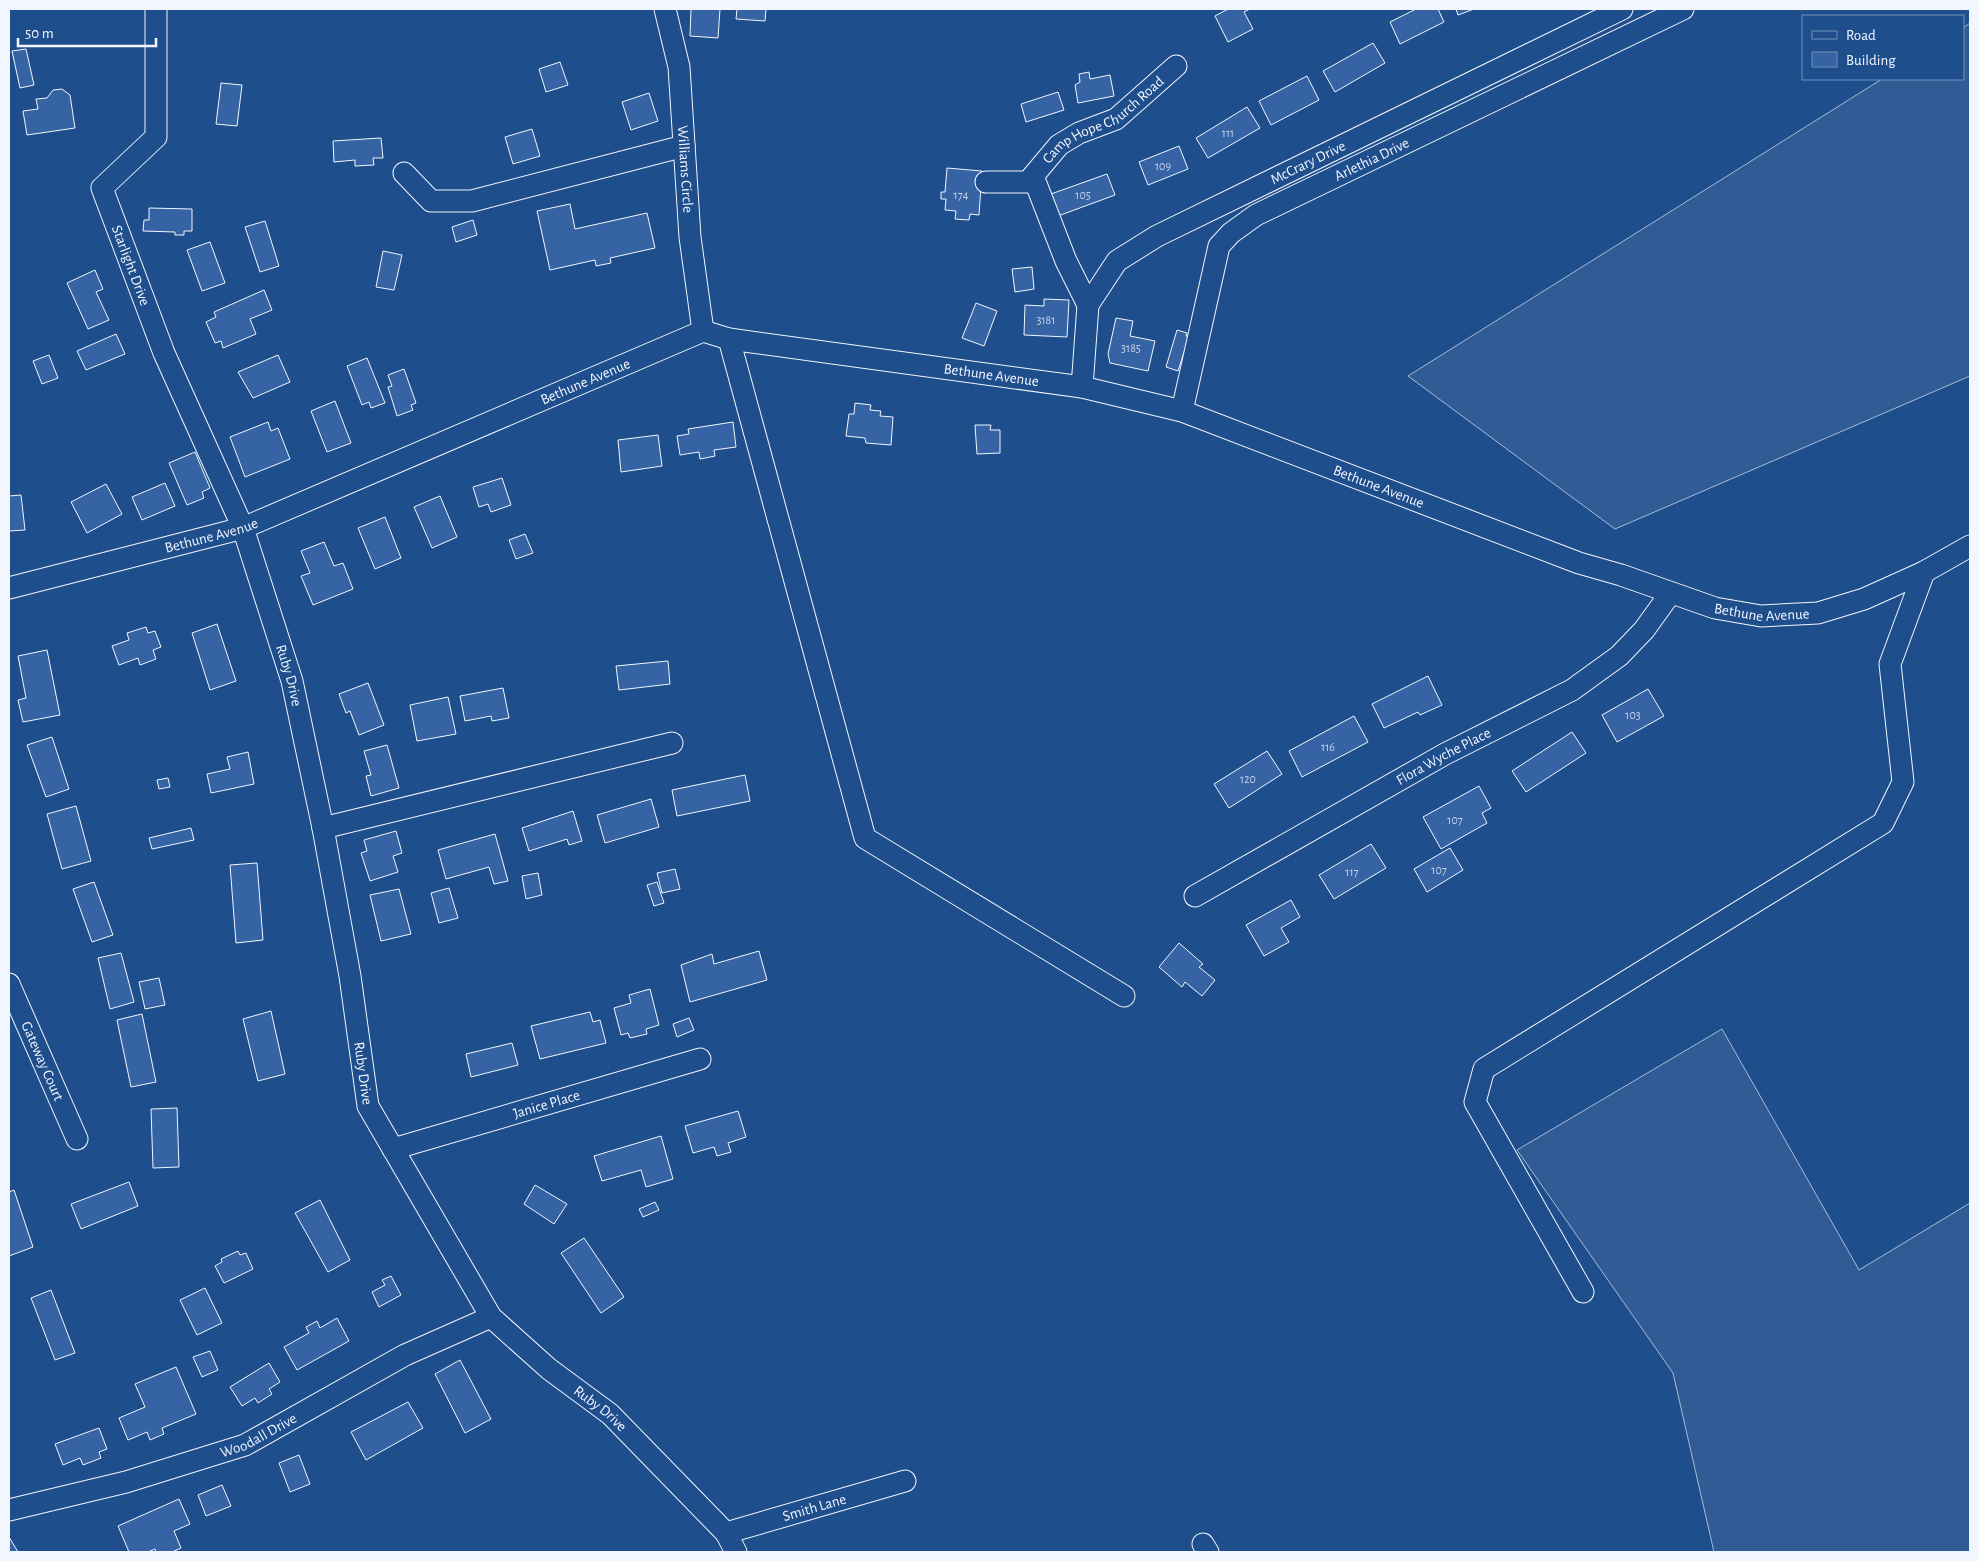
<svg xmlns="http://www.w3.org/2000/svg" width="1979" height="1561" font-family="'Alegreya Sans',sans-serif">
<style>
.built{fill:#305b95;stroke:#a8bbd7}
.building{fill:#3563a3;stroke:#f2f6ff}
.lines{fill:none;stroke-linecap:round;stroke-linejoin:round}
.minor-casing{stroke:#f2f6ff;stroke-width:23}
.minor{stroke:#1f4e8c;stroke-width:21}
.labels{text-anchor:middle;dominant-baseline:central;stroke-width:4;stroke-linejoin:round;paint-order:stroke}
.number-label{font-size:12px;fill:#c3d1e8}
.street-label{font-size:15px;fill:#f2f6ff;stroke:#1f4e8c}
</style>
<rect width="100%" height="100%" fill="#1f4e8c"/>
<path class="built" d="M1970,23V376L1615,529L1408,376L1882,79H1963V28Z
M1722,1029L1859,1270L1970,1203V1552H1714L1673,1373L1517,1150Z"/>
<path class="building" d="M691,9H720L718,38L690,36Z
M737,9H766L765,21L736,19Z
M1228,9H1250L1244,12L1253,29L1228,42L1215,16Z
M1416,9H1438L1444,22L1400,44L1390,22Z
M1456,9H1474L1458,15Z
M1373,43L1385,63L1335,92L1323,71Z
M26,49L34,85L20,88L12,51Z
M560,62L568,85L546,92L539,69Z
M1089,72L1090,79L1110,75L1114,96L1078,103L1075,85L1080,82L1079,74Z
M1307,76L1319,100L1271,125L1259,101Z
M221,83L242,85L237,126L216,124Z
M62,89L70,95L75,128L27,135L23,111L38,109L36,99L47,98L53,90Z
M1058,92L1064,110L1026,122L1021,104Z
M649,93L658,121L631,130L622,102Z
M1247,107L1260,128L1208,158L1196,138Z
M532,129L540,156L513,164L505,137Z
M381,138L383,158H373L374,165L355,166V160L334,162L333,141Z
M1179,146L1188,169L1148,185L1139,162Z
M947,168L982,171L979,215L970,214L969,220L955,219L956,211L945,210L946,199H941V192H945Z
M1107,174L1115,195L1058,216L1051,194Z
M570,204L575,229L647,213L655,248L610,258L611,263L596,266L595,260L550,270L537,211Z
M149,208L192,209V231H184V235H175V232L143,231L144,220H149Z
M473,220L477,235L456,242L452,227Z
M265,221L279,266L260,272L245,227Z
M210,242L225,283L202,291L187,250Z
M383,251L402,255L394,290L376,287Z
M1032,267L1034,289L1015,292L1012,269Z
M95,270L103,289L96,292L109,320L88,329L67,283Z
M264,290L272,310L250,319L256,334L223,348L221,341L215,343L206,322L216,317L214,312Z
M1044,299L1069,300L1067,337L1024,335L1025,305L1044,306Z
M976,303L997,311L984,346L962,338Z
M1116,318L1133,321L1130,336L1155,341L1148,371L1110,363L1108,354Z
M1177,330L1187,333L1186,336L1189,337L1178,371L1166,367Z
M116,334L125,354L86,370L77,351Z
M49,355L58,378L42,384L33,361Z
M278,355L290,382L253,398L238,372Z
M367,358L385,403L371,408L369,402L362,405L347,366Z
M404,369L416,403L411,405L413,410L397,416L388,387L392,386L388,375Z
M335,401L351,443L327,452L311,411Z
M855,403L871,405L870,410L881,411L880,416L893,417L891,445L866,443L865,438L846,436L849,414H854Z
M268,422L271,431L278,428L290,459L245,477L230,437Z
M733,422L736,447L714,450L715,456L700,459L699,452L680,455L677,436L689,434L688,429Z
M975,425H991L990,430H1000V453L977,454Z
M658,435L662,466L621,472L618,440Z
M195,452L210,488L202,492L204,498L187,505L169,463Z
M502,478L511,505L491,512L488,504L479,507L473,487Z
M165,483L175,506L142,520L132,497Z
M106,484L122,514L87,533L71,502Z
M21,495L25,530L9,531V496Z
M440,496L457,537L432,548L414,507Z
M385,517L401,558L375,569L358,528Z
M525,534L533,553L516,559L509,540Z
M324,542L334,566L343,563L353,589L313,605L301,576L310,573L301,551Z
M217,624L236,681L210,690L192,633Z
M146,627L148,633L155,631L161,647L153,650L156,659L140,665L138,658L119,665L112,646L129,640L127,633Z
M47,650L60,715L23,722L18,700L26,698L18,656Z
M668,661L670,684L619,690L616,666Z
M1428,676L1442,705L1420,715L1418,712L1384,728L1372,704Z
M368,683L384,725L359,735L350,711L346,713L339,694Z
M503,688L509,718L492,721L491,716L465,721L460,696Z
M1648,689L1664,716L1617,742L1602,715Z
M448,697L456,734L417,741L410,705Z
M1354,716L1368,742L1302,777L1289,751Z
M1572,732L1586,753L1526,792L1512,771Z
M52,737L69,789L46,797L27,745Z
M387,745L399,788L371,796L366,776L371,775L364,751Z
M1267,751L1282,774L1229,808L1214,784Z
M248,752L254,784L211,793L207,774L230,769L227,757Z
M745,775L750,801L677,816L672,790Z
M168,778L170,787L159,789L157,780Z
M1479,786L1491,808L1482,813L1487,823L1441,849L1423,817Z
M651,799L659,827L605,843L597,815Z
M76,806L91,861L62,869L47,814Z
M573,811L582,841L569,845L567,839L529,851L522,828Z
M191,828L194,840L152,849L149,838Z
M396,831L402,853L393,856L398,872L370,881L361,853L367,851L364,840Z
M495,834L508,881L494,884L489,867L446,879L438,850Z
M1371,844L1386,868L1334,899L1319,875Z
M1450,848L1463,870L1427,892L1414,869Z
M257,863L263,940L236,943L230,865Z
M675,869L680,889L662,893L657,873Z
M538,873L542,895L526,899L522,876Z
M94,882L113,935L92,942L73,889Z
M657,882L664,903L654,906L647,885Z
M449,888L458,918L439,923L431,893Z
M399,889L411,934L381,941L370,895Z
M1291,900L1300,917L1281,928L1289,942L1264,956L1246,925Z
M1179,943L1203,964L1199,967L1215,980L1202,996L1185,982L1182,987L1159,967Z
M759,951L767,980L690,1002L681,965L712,954L714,964Z
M121,953L134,1002L110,1009L98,958Z
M159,978L165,1005L145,1009L139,982Z
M650,989L659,1025L646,1029L647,1034L630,1038L628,1033L621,1035L614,1008L631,1003L629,995Z
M271,1011L285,1074L258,1081L243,1019Z
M590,1012L593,1022L600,1020L606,1043L540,1059L531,1026Z
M142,1014L156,1082L131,1087L117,1020Z
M689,1018L694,1030L677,1037L673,1024Z
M512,1043L518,1065L471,1077L466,1054Z
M177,1108L179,1167L153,1168L151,1109Z
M738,1111L746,1137L728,1143L731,1152L717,1156L714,1147L693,1153L685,1126Z
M661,1136L673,1179L646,1187L641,1170L602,1181L594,1156Z
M129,1182L138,1206L81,1229L71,1204Z
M535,1185L567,1204L554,1224L524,1204Z
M14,1190L33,1247L9,1256V1192Z
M320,1200L350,1260L328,1272L295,1213Z
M655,1202L659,1210L643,1217L639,1209Z
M584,1238L624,1297L601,1313L561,1253Z
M238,1251L240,1255L246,1253L253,1269L224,1283L215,1266L222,1262L221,1259Z
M391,1276L401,1295L379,1307L372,1292L385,1285L382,1280Z
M205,1288L222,1323L197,1335L180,1300Z
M51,1290L75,1353L55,1360L31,1298Z
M337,1318L349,1341L297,1370L284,1347L309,1333L306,1327L317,1321L320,1328Z
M210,1351L218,1370L202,1377L193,1357Z
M460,1360L491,1419L465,1433L435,1374Z
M269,1363L280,1382L269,1389L272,1394L258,1403L255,1398L242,1406L230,1387Z
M176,1367L196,1414L162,1428L164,1434L150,1440L147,1432L128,1440L119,1418L145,1407L135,1384Z
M408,1402L423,1428L366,1460L351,1432Z
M99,1428L107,1449L99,1452L101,1458L83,1465L80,1458L63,1465L55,1444Z
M299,1455L310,1484L290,1492L279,1463Z
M222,1485L231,1506L206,1516L198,1495Z
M179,1499L190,1524L174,1531L181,1548L172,1552H156L155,1549L148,1552H129L118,1526Z
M9,1537L18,1552H9Z"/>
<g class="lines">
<defs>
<g id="minor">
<path id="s1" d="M156,9V137L102,188L164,353L243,528L292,681L323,828L350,976L368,1106L491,1317L549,1369L610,1414L726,1533L736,1552"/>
<path id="s2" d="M665,9L679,67L690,237L703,331"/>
<path d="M404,173L431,201H472L684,146"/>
<path d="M986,182H1029L1033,176"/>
<path id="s3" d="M1088,305L1066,261L1033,176L1059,145L1079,133L1116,119L1176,66"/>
<path d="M729,339L865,838L1124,996"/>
<path id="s4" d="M1082,387L1088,305L1117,261L1157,236L1622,9"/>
<path id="s5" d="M1182,411L1219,246L1231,233L1256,215L1683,9"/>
<path id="s6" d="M9,588L243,528L703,331L729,339L1082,387L1182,411L1579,563L1621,575L1715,608L1761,616L1818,613L1864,599L1924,572L1970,546"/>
<path d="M323,828L672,743"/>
<path id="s7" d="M1195,896L1445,754L1572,690L1619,656L1644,630L1670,594"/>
<path id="s8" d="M9,984L77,1139"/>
<path id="s9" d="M393,1149L700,1059"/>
<path d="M1583,1292L1475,1102L1484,1069L1883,823L1903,782L1890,664L1924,572"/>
<path id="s10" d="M9,1510L126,1482L245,1445L405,1355L491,1317"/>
<path id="s11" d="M726,1533L905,1481"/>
<path d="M1203,1544L1208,1552"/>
</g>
</defs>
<use href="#minor" class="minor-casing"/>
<use href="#minor" class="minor"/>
</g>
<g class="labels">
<g class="number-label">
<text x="1228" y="133">111</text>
<text x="1163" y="166">109</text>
<text x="961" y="195">174</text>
<text x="1083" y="195">105</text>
<text x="1046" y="320">3181</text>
<text x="1131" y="348">3185</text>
<text x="1633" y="715">103</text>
<text x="1328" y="747">116</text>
<text x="1248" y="779">120</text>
<text x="1455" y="820">107</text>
<text x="1439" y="870">107</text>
<text x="1352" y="872">117</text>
</g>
<g class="street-label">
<text stroke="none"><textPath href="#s3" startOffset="232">Camp Hope Church Road</textPath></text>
<text stroke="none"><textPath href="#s5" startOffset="346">Arlethia Drive</textPath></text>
<text stroke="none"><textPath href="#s4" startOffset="350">McCrary Drive</textPath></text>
<text stroke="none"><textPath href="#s2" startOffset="162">Williams Circle</textPath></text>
<text stroke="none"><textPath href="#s1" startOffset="285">Starlight Drive</textPath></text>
<text stroke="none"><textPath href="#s6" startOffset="1034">Bethune Avenue</textPath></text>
<text stroke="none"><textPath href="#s6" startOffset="614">Bethune Avenue</textPath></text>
<text stroke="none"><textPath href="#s6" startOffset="1439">Bethune Avenue</textPath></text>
<text stroke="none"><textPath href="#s6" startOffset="209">Bethune Avenue</textPath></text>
<text stroke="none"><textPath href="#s6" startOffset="1844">Bethune Avenue</textPath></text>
<text stroke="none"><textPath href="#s1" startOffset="725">Ruby Drive</textPath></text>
<text stroke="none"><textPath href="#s7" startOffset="285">Flora Wyche Place</textPath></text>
<text stroke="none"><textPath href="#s8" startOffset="84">Gateway Court</textPath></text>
<text stroke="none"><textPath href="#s1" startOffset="1130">Ruby Drive</textPath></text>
<text stroke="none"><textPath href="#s9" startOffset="160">Janice Place</textPath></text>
<text stroke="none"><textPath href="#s1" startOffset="1550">Ruby Drive</textPath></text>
<text stroke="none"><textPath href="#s10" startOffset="261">Woodall Drive</textPath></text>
<text stroke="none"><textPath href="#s11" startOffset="92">Smith Lane</textPath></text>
</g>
</g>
<rect width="1979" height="1561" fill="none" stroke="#f2f6ff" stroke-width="20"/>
<rect x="1802" y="15" width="162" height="65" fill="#1f4e8c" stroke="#7391ba"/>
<rect x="1812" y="31" width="25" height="8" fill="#1f4e8c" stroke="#7391ba"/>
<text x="1846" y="40" font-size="15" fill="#f2f6ff">Road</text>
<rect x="1812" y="52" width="25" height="15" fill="#3563a3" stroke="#7391ba"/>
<text x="1846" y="65" font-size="15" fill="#f2f6ff">Building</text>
<path d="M18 38v8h138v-8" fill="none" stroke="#f2f6ff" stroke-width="2.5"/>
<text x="25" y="38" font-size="15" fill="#f2f6ff" stroke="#1f4e8c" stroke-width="4" paint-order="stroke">50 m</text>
</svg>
